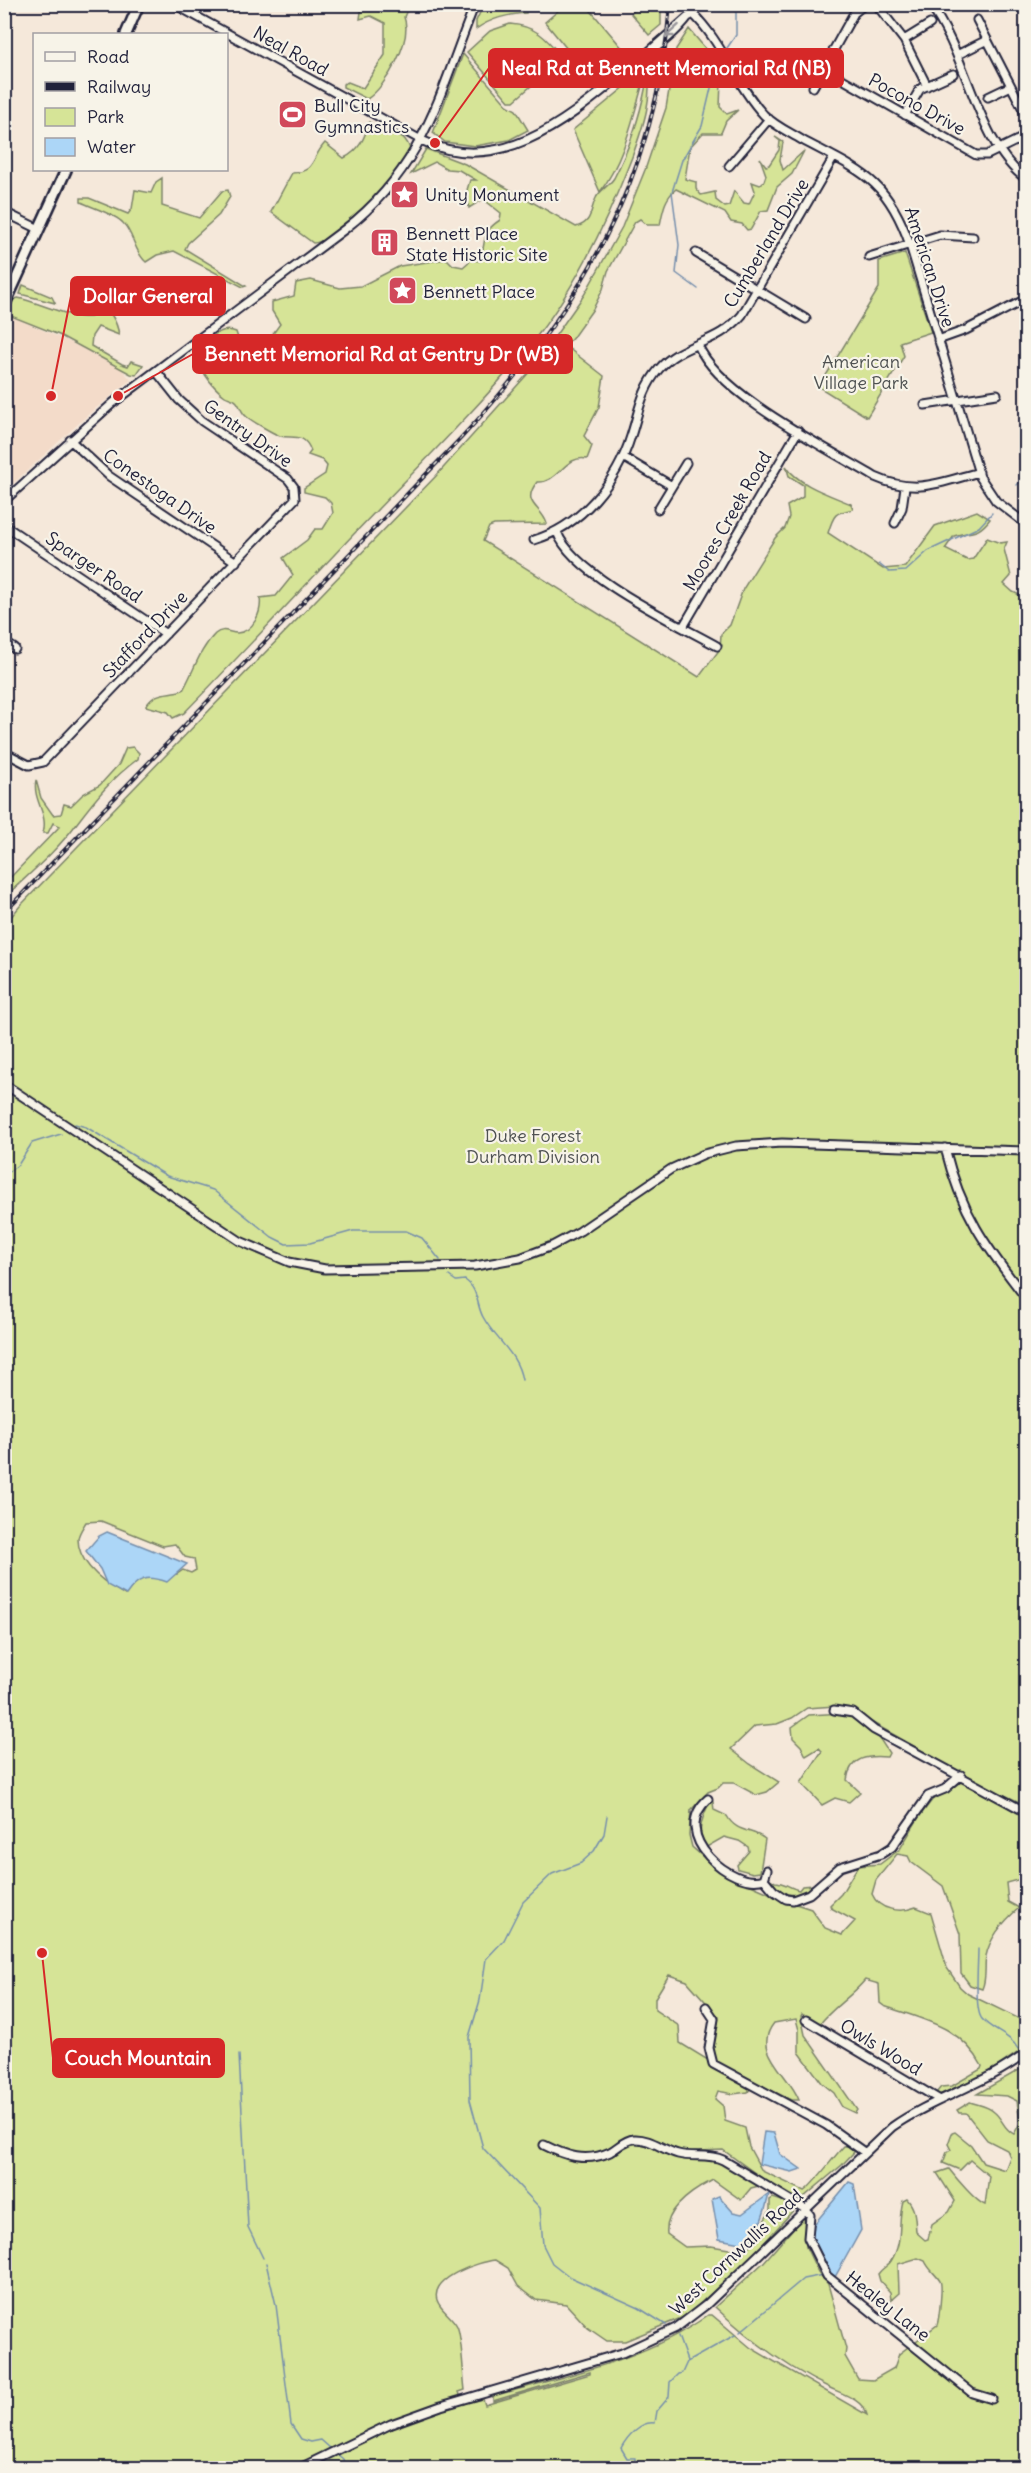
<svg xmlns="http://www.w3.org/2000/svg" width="1031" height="2473" font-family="Delius,sans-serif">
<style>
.built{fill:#f3dbc9}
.green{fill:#d6e497;stroke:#7c8369;stroke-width:1.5;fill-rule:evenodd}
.water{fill:#acd6f7;stroke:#758eac;stroke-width:1.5}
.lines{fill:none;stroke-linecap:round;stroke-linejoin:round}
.stream{stroke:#758eac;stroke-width:1.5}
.minor-casing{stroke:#22223b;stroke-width:11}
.major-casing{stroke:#22223b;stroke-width:14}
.minor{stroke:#f7f3e8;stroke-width:7}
.major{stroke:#f7f3e8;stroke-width:9}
.rail-casing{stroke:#22223b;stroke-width:4}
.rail{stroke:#f7f3e8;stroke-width:1.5;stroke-dasharray:4.5;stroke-linecap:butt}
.oneway{stroke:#97959a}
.labels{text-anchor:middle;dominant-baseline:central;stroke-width:4.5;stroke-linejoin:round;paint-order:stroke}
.street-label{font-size:18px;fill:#22223b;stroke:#f7f3e8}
.poi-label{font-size:18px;fill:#22223b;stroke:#f7f3e8;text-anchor:start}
.park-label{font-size:18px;fill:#4f5252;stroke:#f7f3e8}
.leader{fill:none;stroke:#d62828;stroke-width:2}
.callout-dot{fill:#d62828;stroke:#f7f3e8;stroke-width:2}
.callout{fill:#d62828;stroke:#d62828;stroke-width:2}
.callout-label{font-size:20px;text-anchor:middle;font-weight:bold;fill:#fff}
</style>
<rect width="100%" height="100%" fill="#f5e8da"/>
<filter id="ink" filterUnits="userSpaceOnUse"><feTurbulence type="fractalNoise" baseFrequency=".0167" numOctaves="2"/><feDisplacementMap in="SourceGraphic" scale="12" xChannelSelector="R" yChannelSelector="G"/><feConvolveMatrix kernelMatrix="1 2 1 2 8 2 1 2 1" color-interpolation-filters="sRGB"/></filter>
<g filter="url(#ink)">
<path class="built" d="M9,315L117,363L131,380L90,413L5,491L4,325Z"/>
<path class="green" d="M484,4L526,5V13C506,15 492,18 476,29V21Z
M566,4L586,5L623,49L590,77L545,22Z
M362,5H409L404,17C413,40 386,87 367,99L343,87V84L348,82L363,88L385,55V23L371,16L360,19Z
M639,5H661V25L649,35L631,14Z
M510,24C537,26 547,39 563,58L514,101H509L467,52L490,31Z
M689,29L710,54L721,81L720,107L727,114L738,110L726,121L721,133H703L690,147L685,179L696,182V189L701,195L715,192L716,200L725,207L729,206L734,191L744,203L749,204L755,191L752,182L760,185L764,181L766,175L760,158L766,166L769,165L779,150L780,141L775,137L783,142L780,160L783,170L804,151L792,174L777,187L768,210L761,211L751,229L747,230L742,224L731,222L725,213L676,189C664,199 663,211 660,225H647L640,219L635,222L608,271L603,289L593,309L571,340L563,344L604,376L599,407L584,436L592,446L587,459C565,454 558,484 537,482C520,504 542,506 547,524L494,525L489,527L483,541L699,677L720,649L721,634L730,625L743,589L775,538L785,528L789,517L787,506L803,497V485L789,476L786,466C798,485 830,495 851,504L853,509C835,513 834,513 828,533L883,569L905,567L935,526L977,511L990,519C977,536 972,530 954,536L945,549L967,560L973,559L987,538L1000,543L1007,542L1004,549L1011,576L1004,584L1013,592L1026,598V1805L981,1784L850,1710L835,1706L807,1708L792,1718L777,1724L755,1726L731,1749L750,1764L779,1782L767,1792L756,1795L734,1783H723L718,1788L708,1792L691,1810L689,1835L692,1847L719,1871L787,1901L811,1909L825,1928L842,1935L855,1921L831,1908L830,1905L841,1894L858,1866L880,1864L900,1849L919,1817L936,1795L947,1792L963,1781L1026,1818V1862L1021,1879L1006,1883L1008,1902L1019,1908C1005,1920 990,1937 986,1956C984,1966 987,1978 982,1989L970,1985L961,1973L960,1934L943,1886L911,1862L908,1856L897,1854L876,1880L872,1894C879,1911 901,1913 916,1907L931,1913L947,1968L960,1987L968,1994L1026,2022V2047L979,2079L939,2095L936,2093L941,2087L952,2086L981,2069L982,2066C961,2026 924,2020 884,2006L880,2003L879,1984L865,1980C851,1997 833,2007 819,2025L802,2014L801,2016L805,2035L857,2110L855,2113L842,2107L834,2093L822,2083L799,2052V2030L796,2019L774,2023C751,2052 789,2073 799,2100H791L718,2064L711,2056L719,2017L687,1981L669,1975L655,1998V2010L679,2026L680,2043L708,2060L714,2069L750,2089L748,2092L733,2094L718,2091L715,2099L723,2106L725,2121L745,2128L749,2147L762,2171L804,2191C811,2188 835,2155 844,2146H851L854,2152L842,2165L798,2202L788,2197L723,2150L702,2151L759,2186L751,2188L741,2200L713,2180C694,2190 664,2209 667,2234L685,2247L711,2246L729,2249L748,2247L761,2234L763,2223L770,2211V2200L773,2198L797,2206L749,2260L686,2316L625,2341H607L588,2328L566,2304L536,2300L518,2286L508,2268L495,2260C479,2262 430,2277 437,2300C440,2310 452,2316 457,2326C462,2336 463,2376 465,2390L459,2392L463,2404L483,2399L485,2405L590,2374V2372L493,2401V2396C565,2376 646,2360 708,2315H712L751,2348L867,2415C863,2400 843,2394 830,2388C787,2368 750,2340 715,2307L763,2263L804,2216L806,2247L818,2272L828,2284L846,2349L845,2356L858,2379L873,2380L894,2368L899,2354L937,2325C939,2319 943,2285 940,2281C935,2273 929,2270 925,2261L918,2258L898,2264L899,2293L891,2300L890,2292L880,2281L878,2274C882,2268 888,2266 891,2261C904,2241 897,2222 903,2201L907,2199C916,2209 915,2219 916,2232L925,2240L928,2239L932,2224L949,2212L955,2201L937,2173L949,2169C956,2178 976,2202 985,2205L989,2176L970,2160L960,2170L943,2163L947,2152L951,2150L948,2144L952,2133L955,2132L971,2145L983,2163L1005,2170L1010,2157L1007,2150L987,2140L966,2113H959L957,2110L970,2102C978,2105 988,2106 994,2112C1003,2119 1003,2129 1014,2134L1020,2123L1017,2101L1007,2096L977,2094L1026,2066V2468H5V924L20,906L436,476L532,369L584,295L622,227L645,170L666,108L676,49ZM101,1521L163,1546L175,1544L185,1557L194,1559L196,1570L191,1573L183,1570L177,1574L139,1579L125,1595C106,1584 78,1564 78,1539C78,1534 83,1527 86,1522Z
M463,54L507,105L516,110L528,130L509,140L475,146L445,142L433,133Z
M645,65C656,92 642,130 632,157C608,219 578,284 537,336C480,407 415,470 352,536C296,595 241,655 184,713L173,718L168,712L146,706C156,690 168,695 183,690C194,671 199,650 215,634C223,627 229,633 237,633C254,632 262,611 260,598L276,596L293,575L283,558L307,540L315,529H323L333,513L331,503L325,497L304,492V488L325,474L327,466L322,460L308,455L311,451C304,432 293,439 280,436C274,434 252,421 247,417C241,413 241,407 237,402C234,398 228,398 225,396C212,387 195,364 196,349C208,340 220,325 236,332L239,341L246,348L247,357L253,361L280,324L272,311V302L294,296L296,283L311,280L340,288L361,286L400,266L447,259L453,265L463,267L471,260L480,261C487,240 480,233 500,220L501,213L483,199L469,208L467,190L470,180H476L459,170L447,169L435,162L411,174L426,149L465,164L576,227C593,222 589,212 596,198C599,191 609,186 614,178C629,149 640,116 646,85L643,83C632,121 624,160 600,192L573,130L639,75L642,66Z
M369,122C373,124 378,129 382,131C398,136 405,132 411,152C405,163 400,176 392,185C380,199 330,243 313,243L271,212L292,173C316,172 311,158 325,143L344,158C359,151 365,138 369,122Z
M162,178V206L199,218L222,191L228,190L230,197L219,215L188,243L185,249L246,286L243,287L174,251L157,255L146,262C134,252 134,234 123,223C117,215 91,207 81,202V198H89L128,214L132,209L135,190L151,193L156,182Z
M905,253L931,332L900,342L904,356L867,417L819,387L879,288V261Z
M23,285L52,297L55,303L20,294Z
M18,298C38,302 75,320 91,317L97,303C110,308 117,322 119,335L98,327L92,336L91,346L122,364L128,366L131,361L143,365L136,375L131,374L59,335L11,316L8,312L13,300Z
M133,747L139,753L138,759C112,778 96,798 77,823C57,851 29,874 5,897V883L60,826L53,823L48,833H43C49,814 32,800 36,780L41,798L53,815L61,814L64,804L71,806L83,794L100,785L119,764L126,748Z
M844,1713L876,1733L889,1753L887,1757C868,1755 850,1757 847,1780L860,1792L849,1802L835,1798L822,1805L801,1783L822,1751L819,1748L806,1756L801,1746L793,1738L792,1727L809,1715Z
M713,1802L714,1810L727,1816C736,1833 753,1829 765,1839L760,1872L753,1873L738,1869L737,1865L749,1851L748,1847L739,1841L724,1837L705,1848C696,1831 702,1819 709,1803Z
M770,1879L775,1882C784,1882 790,1888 799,1890L802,1886L815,1885C805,1897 794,1896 780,1892Z"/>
<path class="water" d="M107,1532L187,1564L167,1582C147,1575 138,1577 126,1595L107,1585L100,1569L86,1551L99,1536Z
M764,2132L774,2133L780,2154L801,2169L792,2172L759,2164Z
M849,2182L854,2184L861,2230L835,2277C822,2269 811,2243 811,2228Z
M769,2194C766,2208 758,2237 746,2244L719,2239L712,2199L719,2196L733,2212L742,2214Z"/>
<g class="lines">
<path class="stream" d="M1013,4L1026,6
M727,48L736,35V4
M698,289L676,273L679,245L672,192L682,160L702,126L717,63
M1017,485L1026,476
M879,564L889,572L906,571L928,551L979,527L992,513
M75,1124L86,1127L167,1176L213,1190L272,1237L286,1244L310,1243L353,1231H406L422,1238L440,1260
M4,1175L18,1165L32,1143L61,1134
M449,1276L456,1281L465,1280C479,1290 476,1304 483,1317C496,1341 517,1352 522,1380
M607,1816L604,1834L594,1851L581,1863L552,1874L523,1902L504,1940L486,1959L480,2000L469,2037L470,2100L483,2148L540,2208L543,2245L552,2263L570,2277L639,2308L666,2325
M978,1949C978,1964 974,2010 982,2019C992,2031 1011,2035 1018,2049
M239,2055L248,2227L263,2258
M266,2263L276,2305L291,2424L301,2439L311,2442L321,2440L330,2448
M740,2332L803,2279L823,2275
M678,2336L687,2361
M337,2454L343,2459L346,2468
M31,2468H33
M635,2468V2458H627L621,2448C627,2437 641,2420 655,2423L657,2411L669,2397L670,2382L678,2374L682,2373L687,2362L735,2335"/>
<defs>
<path id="minor" d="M174,4L421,140C501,179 570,117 629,69C649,52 672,38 688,17L645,55
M876,4L904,40L927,86
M929,4C968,54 976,142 1026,179
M692,13C722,41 736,85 764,115C775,126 789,132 802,140C860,171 887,178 910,245L980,477L996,501L1026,524
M690,16L700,4
M977,20L1026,115
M904,40L930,24
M957,55L987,40
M823,68L976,155H987L1026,136
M813,87L854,13L865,4
M988,97L1011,86
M905,115L920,89L953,74
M729,166L769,119
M4,212L39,229
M696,253L806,319
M869,257L940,235L973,237
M938,340L966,330L1026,299
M698,345C719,395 827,448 875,477C915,495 939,483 979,472
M925,405L997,394
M70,440L109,476L236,562
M623,457L672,486
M4,501L113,403L345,229C425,167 439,94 475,4
M658,509L686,463
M895,523L902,508L905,487
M4,525L166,634
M557,532C573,575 676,623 717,646
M534,540C581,526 617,482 631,436C639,412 641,390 659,369C682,342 717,345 742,315L834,157
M683,627L798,431
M4,642L15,649
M4,752L29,765L43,762L295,499L294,487L288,479L202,421L179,400L156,371
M4,1084L240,1241L289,1262L325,1269L475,1266L520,1258L552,1246L580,1231L671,1169L704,1154L736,1146L782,1143L1026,1151
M945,1148C961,1213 986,1247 1026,1298
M834,1710L853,1713L874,1730L1026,1812
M708,1799C667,1835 733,1890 764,1879
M767,1870L764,1879L774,1891L786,1899L793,1900L809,1894L840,1867L881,1854L892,1847L928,1796L945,1789L961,1775
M706,2007L714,2019L709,2048L713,2064L826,2125L864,2152
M806,2020L940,2100
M544,2145C566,2156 586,2163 610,2152C619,2147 624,2140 634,2139C650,2138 663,2150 678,2154C693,2158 708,2153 723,2160L805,2209L810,2215L808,2238L827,2276L972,2393L992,2399
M300,2468L391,2424L441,2406L622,2353L676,2328L706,2305L892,2127C935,2097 985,2085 1026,2053"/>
<path id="major" d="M126,34L139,4
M4,306L66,170"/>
</defs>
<use href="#minor" class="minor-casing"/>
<use href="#major" class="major-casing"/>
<use href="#minor" class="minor"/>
<use href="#major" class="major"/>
<defs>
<path id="rail" d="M4,913L461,438C578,312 657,179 670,4"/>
</defs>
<use href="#rail" class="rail-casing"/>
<use href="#rail" class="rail"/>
</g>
<defs><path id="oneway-shaft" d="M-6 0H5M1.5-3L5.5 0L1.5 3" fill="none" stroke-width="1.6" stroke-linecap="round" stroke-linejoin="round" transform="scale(1.5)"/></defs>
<use class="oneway" href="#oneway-shaft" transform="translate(672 31) rotate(138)"/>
</g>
<defs>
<symbol id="stadium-square" viewBox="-11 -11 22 22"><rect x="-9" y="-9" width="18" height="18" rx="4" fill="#d1495b" stroke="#f7f3e8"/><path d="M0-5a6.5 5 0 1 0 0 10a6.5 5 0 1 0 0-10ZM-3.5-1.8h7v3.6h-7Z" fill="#fff"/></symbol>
<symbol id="sight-square" viewBox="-11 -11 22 22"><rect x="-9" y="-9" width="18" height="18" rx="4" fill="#d1495b" stroke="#f7f3e8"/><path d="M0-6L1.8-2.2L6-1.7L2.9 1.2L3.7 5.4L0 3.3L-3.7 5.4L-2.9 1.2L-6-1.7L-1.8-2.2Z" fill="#fff"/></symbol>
<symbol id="building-square" viewBox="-11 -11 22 22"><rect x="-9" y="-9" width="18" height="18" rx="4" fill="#d1495b" stroke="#f7f3e8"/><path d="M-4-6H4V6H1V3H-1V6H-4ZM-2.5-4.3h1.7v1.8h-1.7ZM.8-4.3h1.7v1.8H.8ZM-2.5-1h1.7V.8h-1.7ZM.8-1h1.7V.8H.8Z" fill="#fff"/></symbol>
</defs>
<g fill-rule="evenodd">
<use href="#stadium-square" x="276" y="98" width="33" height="33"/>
<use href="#sight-square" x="388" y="178" width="33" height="33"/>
<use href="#building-square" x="368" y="226" width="33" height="33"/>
<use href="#sight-square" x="386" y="274" width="33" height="33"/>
</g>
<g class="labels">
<g class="street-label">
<text transform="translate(291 51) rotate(29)">Neal Road</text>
<text transform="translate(917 104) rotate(29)">Pocono Drive</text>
<text transform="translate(766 243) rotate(-59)">Cumberland Drive</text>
<text transform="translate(930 267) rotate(72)">American Drive</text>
<text transform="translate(248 433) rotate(35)">Gentry Drive</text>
<text transform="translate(160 491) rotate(35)">Conestoga Drive</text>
<text transform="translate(727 521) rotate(-60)">Moores Creek Road</text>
<text transform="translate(94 567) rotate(34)">Sparger Road</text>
<text transform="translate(145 634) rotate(-46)">Stafford Drive</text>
<text transform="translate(881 2047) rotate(31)">Owls Wood</text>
<text transform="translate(736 2252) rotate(-43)">West Cornwallis Road</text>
<text transform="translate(888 2306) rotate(38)">Healey Lane</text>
</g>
<g class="poi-label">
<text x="314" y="105">Bull City<tspan x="314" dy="21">Gymnastics</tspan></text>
<text x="425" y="194">Unity Monument</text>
<text x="406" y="233">Bennett Place<tspan x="406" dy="21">State Historic Site</tspan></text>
<text x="423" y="291">Bennett Place</text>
</g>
<g class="park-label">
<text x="861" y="361">American<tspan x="861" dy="21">Village Park</tspan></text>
<text x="533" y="1135">Duke Forest<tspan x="533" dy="21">Durham Division</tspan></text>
</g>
</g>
<path class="leader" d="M435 143L489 68M51 396L71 296M118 396L193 354M42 1953L53 2058"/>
<g class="callout-dot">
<circle cx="435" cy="143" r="6"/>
<circle cx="51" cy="396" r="6"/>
<circle cx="118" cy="396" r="6"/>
<circle cx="42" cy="1953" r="6"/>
</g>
<g class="callout">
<rect x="489" y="49" width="354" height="38" rx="6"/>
<rect x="71" y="277" width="154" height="38" rx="6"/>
<rect x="193" y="335" width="379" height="38" rx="6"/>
<rect x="53" y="2039" width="171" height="38" rx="6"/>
</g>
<g class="callout-label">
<text x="666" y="75">Neal Rd at Bennett Memorial Rd (NB)</text>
<text x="148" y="303">Dollar General</text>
<text x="382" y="361">Bennett Memorial Rd at Gentry Dr (WB)</text>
<text x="138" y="2065">Couch Mountain</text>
</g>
<rect width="1031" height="2473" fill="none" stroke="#f7f3e8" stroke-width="24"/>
<rect x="12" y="12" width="1007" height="2449" fill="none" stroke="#22223b" stroke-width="2" filter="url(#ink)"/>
<rect x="33" y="33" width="195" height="138" fill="#f7f3e8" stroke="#a29fa3" stroke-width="1.5"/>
<rect x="45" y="52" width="30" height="9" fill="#f7f3e8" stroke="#a29fa3" stroke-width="1.5"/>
<text x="87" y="63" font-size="18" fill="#22223b">Road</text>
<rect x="45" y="82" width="30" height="9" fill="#22223b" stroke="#a29fa3" stroke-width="1.5"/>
<text x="87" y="93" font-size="18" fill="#22223b">Railway</text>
<rect x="45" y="108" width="30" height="18" fill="#d6e497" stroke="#a29fa3" stroke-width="1.5"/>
<text x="87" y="123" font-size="18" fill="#22223b">Park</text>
<rect x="45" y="138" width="30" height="18" fill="#acd6f7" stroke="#a29fa3" stroke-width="1.5"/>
<text x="87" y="153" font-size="18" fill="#22223b">Water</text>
</svg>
